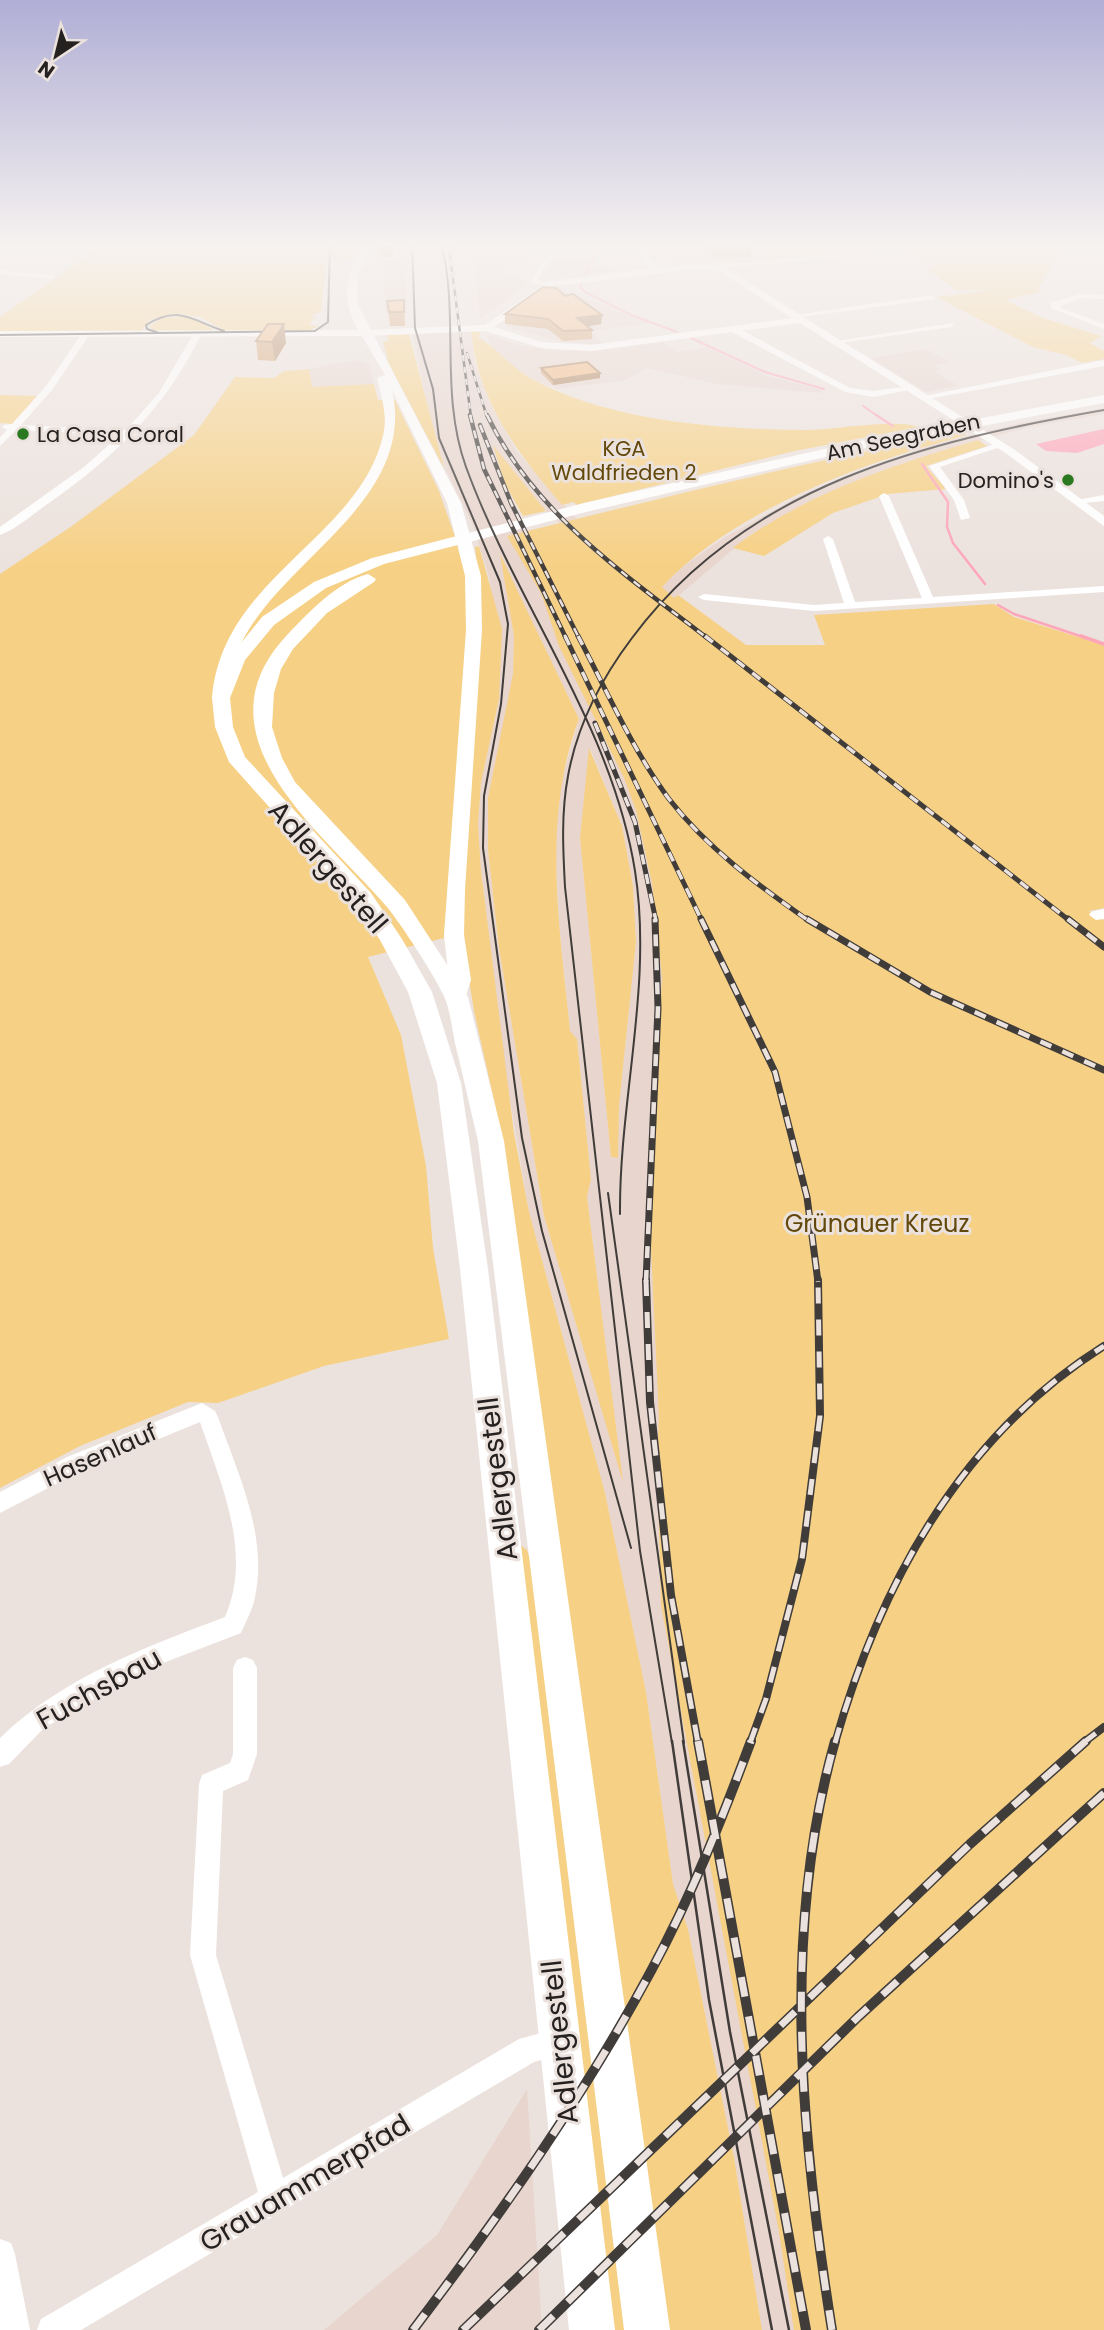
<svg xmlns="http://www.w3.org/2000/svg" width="1104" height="2330" font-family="Poppins,sans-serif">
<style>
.built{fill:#e8d5cd;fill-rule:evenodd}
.green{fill:#f6d084}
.water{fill:#fda6b8}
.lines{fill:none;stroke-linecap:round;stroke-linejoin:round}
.stream-far2{stroke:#fda6b8;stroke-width:2}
.stream-far1{stroke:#fda6b8;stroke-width:2.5}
.stream{stroke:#fda6b8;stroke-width:3.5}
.minor{fill:#fff;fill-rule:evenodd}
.tertiary{fill:#fff;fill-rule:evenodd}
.secondary{fill:#fff;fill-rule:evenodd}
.primary{fill:#fff;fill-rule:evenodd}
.tram-far1{stroke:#403c3a;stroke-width:2}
.tram{stroke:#403c3a;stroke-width:2.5}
.rail-far5-casing{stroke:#403c3a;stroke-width:2.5}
.rail-far4-casing{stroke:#403c3a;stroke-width:4.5}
.rail-far3-casing{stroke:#403c3a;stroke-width:5}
.rail-far2-casing{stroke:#403c3a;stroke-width:7}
.rail-far1-casing{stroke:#403c3a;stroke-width:8}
.rail-casing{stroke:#403c3a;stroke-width:10}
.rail-far5{stroke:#ece2dd;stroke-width:2;stroke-dasharray:6;stroke-linecap:butt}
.rail-far4{stroke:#ece2dd;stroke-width:2.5;stroke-dasharray:8;stroke-linecap:butt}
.rail-far3{stroke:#ece2dd;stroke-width:3.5;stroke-dasharray:10;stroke-linecap:butt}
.rail-far2{stroke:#ece2dd;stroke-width:4.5;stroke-dasharray:12;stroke-linecap:butt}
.rail-far1{stroke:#ece2dd;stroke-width:5;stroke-dasharray:16;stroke-linecap:butt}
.rail{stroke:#ece2dd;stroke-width:7;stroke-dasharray:20;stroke-linecap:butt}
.wall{fill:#d39d6a}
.shaded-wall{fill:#ac7f56}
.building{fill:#f5b67b;stroke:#ac7f56;stroke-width:2}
.poi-dot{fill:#2a7921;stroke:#ece2dd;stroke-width:2.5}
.labels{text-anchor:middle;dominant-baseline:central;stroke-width:6;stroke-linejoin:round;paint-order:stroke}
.far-poi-label{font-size:21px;fill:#252120;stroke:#ece2dd;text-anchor:start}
.far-street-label{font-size:21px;fill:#252120;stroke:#ece2dd}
.far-park-label{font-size:21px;fill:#62480b;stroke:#ece2dd}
.park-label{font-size:24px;fill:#62480b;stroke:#ece2dd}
.street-label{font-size:24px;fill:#252120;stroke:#ece2dd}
.near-street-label{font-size:28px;fill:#252120;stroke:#ece2dd}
</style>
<rect width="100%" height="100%" fill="#ece2dd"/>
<path class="built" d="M402,242H535L520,264L502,263L504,271L498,272L526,281L527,285L480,319L475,259L468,255L405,257Z
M647,242H773L783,251L764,253L771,259L701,263L647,251Z
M405,260L407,313L386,314L382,261Z
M554,260L592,261L587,267L610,266L615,272L538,280Z
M554,286L627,315L649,323L591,331L603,344H592L561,342L507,327V322Z
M471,331L474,361L490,403L516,450L598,543L658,590L685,565L725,537L805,493L930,445L1020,423L1104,408V414L1029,427L936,453L819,498L751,534L671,602L664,833L856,2330H762L734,2158L688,1929L673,1884L646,1692L605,1493L529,1212L503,1058L481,871L478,824L481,783L499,699L490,580L473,525L445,468L434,435L412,334ZM494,447L546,511L561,524L528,531L505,484ZM501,557L579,719L558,793L555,835L559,920L570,1031L577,1039L591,1179L587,1197L622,1476L544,1216L499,948L488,850L513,674L514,636ZM590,748L622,826L633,886L636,942L619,1106L617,1158L611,1157L580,838Z
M487,334L518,345L561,351L605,350L662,342L677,352L707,347L768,376L822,390L820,393L717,384L647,368L626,380L558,389L534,380L506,362L491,348Z
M926,349L949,362L934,365L941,369L934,371L958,386L926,392L871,358Z
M357,360L369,365L374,384L312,387L309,369Z
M527,2089L542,2330H324L437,2235Z"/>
<path class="green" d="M106,242H360L351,260L322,257L327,258L321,311L311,316L317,318L312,319L310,325L319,326L310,330H224L200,317L180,314L151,319L141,331H0V317Z
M773,242H1065L1038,289L1043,291L1005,300L1043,318L1101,336L1090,343L1104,351V359L1082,363L1066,355L1033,347L936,297L992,290H1035H956L926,268L936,266L902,247L770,258L763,252L782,251Z
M183,316L198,320L214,330L155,331L149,326L163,318Z
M471,331L481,332L478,337C497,348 510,367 532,379C609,421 716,429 802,430C830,431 895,418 918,427L790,452L577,505L573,502L562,505C517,453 478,401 471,331Z
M409,334L444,468L389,364L383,342L389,341L387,335Z
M309,369L312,387L374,384L378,400H395L439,491L460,551L468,582V632L444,938L368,957L401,1035L426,1166L433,1248L449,1339L324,1366L218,1403L188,1402L80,1446L0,1488V574L72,526L194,435L235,377L274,378L284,371Z
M0,395L38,396L13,424L0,423Z
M963,433L967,435C867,461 733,510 662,587L674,598L678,595L746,645H825L814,615L994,604L1014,617L1104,645V908L1089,911L1104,920V2330H794L779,2232L661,1605L657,1456L659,1418L650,1226L662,977L652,883L636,810L624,778L559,646L541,593L507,536C655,500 809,460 963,433Z
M978,440L987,446L926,466L946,489L888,494L833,513L764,556L733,548C804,494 893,465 978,440Z
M493,445L546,511L523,516L505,484Z
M479,546L502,629L499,699L481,783L478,824L481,871L514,1133L529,1212L605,1493L646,1692L673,1884L688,1929L734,2158L762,2330H665L496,1109L474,1011L463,943L462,877L481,606L475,547Z
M500,554L579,719C541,820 560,927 570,1031L577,1039L591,1179L587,1197L623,1482L544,1216L499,948L488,850V798L513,674L514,636Z
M589,748L622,826L633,886L636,942L619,1106L618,1158L611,1157L580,838Z
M519,1544L527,1550L532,1565L627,2330H611Z"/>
<path class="water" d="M1104,429V444L1077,453L1046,451L1036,444Z"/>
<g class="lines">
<path class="stream-far2" d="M586,274L594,258L591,242
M582,282L580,287L585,292L631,315L677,332
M691,338L765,372L824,389
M863,406L879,417"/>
<path class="stream-far1" d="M876,415L893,426
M922,464L948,502L947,527L953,543L985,584
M998,605L1014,614L1086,638"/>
<path class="stream" d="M1081,636L1104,644"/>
<path class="minor" d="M555,242H562L537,279L550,285L546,287L530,282Z
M836,254L839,258L710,268L706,266Z
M0,270L52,275L56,277L52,279L0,274Z
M1082,294L1104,295V299L1082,298L1059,307L1104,324V329L1051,308V302Z
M932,295L935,299L793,318L789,316Z
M954,323L951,327L833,344L829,342Z
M730,327H736L850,388L873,391L910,386L914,389L873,397L845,392L730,331Z
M195,331L202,333C165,408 117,455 49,503C34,513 17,529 0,535V527L84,467L120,435L16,430L0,446V437L7,430L2,427L4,425L12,424L46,386L83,332L90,334L52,390L21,425L126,430L159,393Z
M1104,360V366L923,400L919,397Z
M998,443L1006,445L940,467L964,500L970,518L961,520L954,500L929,466Z
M884,493L889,496L933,597L1104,586V592L814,611L704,600L698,597L704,594L814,605L844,603L823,539L828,536L833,539L855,602L922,598L879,496Z
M1104,495V501L1076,504L1071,501Z
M1104,909V919L1096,920L1089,915L1091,912Z
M202,1403L215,1411L218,1417C238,1474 268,1535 255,1597C253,1609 246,1621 241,1633L145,1670L44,1728L9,1764L0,1767V1738C62,1678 145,1647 225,1617C253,1553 221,1484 200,1422L81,1471L0,1513V1492L67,1457Z
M245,1657L253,1660L257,1668V1754L248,1780L223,1791L216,1955L283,2178L519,2039L560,2028L570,2032L574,2042L570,2052L534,2062L81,2330H37L41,2319L258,2192L190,1955L199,1784L202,1775L230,1763L233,1754V1668L237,1660Z
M0,2239L11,2243L15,2254L30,2330H0Z"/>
<path class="tertiary" d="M636,242H644L645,253L659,268L696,263L724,267L1015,450L1104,516V526L1007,454L800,323L591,351L541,348L486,331L366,336L361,333L366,330L485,325L547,282L650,269L637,254ZM696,269L719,271L792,318L591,345L542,342L494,327L553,286Z"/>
<path class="secondary" d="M364,242H374L358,274L357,303L461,503L481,576L482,630L465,890L464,935L471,980L464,1002H448L445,997L449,980L444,935L466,630L465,576L447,503L392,390C416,495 294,554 248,631C241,642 234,658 231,670C229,681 232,693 227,702L221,703L212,698C222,575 363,538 384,431C387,414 381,394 377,378L385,375L362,336L0,337V331L358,330C339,295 347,275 364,242Z"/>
<path class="primary" d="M1104,395V403L860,449L586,512L384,564L326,588L274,625L245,660L230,698L233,727L245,757L371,893L402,939L432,992L461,1083L488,1269L615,2330H569L460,1269L437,1083L408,992L380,940L355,903L229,762L215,727L212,698L228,659L262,617L314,582L372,558L584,503L860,441Z
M368,574L376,579L374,582L327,613L293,649L281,669L274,693L272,727L282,758L295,782L405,900L468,997L504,1141L670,2330H624L478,1141C470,1108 463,1075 455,1043C452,1028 450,1010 444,996C433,973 403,927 387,907C324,833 190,736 288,634C309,612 337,582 368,574Z"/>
<path class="tram-far1" d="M412,242L415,328L433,389L439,438L500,582L508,624L501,704L484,796L483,848L522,1138L542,1231L631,1548
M441,242C460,316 439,392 466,467C516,604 612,725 635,871C653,985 619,1100 620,1214
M159,333L147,329L146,325C180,304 192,321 224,331
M0,335L315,331L328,322L330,242
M608,1193L684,1743
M672,1743L640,1551L565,887C563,850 561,813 568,776C577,726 601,679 632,638C745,485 926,441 1104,410"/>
<path class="tram" d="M672,1741L709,2000L772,2330
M683,1741L730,2032L789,2330"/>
<defs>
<path id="rail-far5" d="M449,248L471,417
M467,353L487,417"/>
<path id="rail-far4" d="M470,415L484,469L566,638
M487,415C534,513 623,573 707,638
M480,425L511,503L579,638"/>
<path id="rail-far3" d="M565,636L702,921
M578,636C607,691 632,749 669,799C707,848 759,886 809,921
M705,636L1070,921
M595,723L635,822L656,921"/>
<path id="rail-far2" d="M701,919L775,1072L807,1197L818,1282
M807,919L930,992L1104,1070
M1068,919L1104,947
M646,1282L658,1008L655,919"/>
<path id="rail-far1" d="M646,1280L650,1402L671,1595L698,1743
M750,1743L766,1699L802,1559L820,1416L818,1280
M835,1743C880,1584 961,1436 1104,1346
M1083,1743L1104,1727"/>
<path id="rail" d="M698,1741L806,2330
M413,2330C500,2215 583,2098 651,1971C691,1897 722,1819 751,1741
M463,2330L970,1844L1086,1741
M539,2330L858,2017L1104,1793
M832,2330C801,2136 781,1933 835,1741"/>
</defs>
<use href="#rail-far5" class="rail-far5-casing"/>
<use href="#rail-far4" class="rail-far4-casing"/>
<use href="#rail-far3" class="rail-far3-casing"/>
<use href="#rail-far2" class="rail-far2-casing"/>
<use href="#rail-far1" class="rail-far1-casing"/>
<use href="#rail" class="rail-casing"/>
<use href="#rail-far5" class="rail-far5"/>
<use href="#rail-far4" class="rail-far4"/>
<use href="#rail-far3" class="rail-far3"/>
<use href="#rail-far2" class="rail-far2"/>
<use href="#rail-far1" class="rail-far1"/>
<use href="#rail" class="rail"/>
</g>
<path class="wall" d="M379,242H392L393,257H380Z
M698,242H740L751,251L750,257L716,258Z
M565,296L602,315L601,324L588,326L592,330V339L563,341L548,329L505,324V314Z
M404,300L405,326H390L387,301Z
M256,341L286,343L275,361L258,360Z
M541,368L600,373V378L553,385L541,373Z"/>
<path class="shaded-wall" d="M602,315L601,324L577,328V318Z
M284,324L286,343L275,361L272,342Z
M600,373V378L553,385V380Z"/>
<path class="building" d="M379,242H392L393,248H380Z
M705,242H740L751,251L717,252Z
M543,287L556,288L565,296L573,294L602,315L577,318L592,330L563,331L548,319L505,314Z
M404,300V312H389L387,301Z
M268,324H284L272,342L256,341Z
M587,362L600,373L553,380L541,368Z"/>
<linearGradient id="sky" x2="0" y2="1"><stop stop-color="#b0aed5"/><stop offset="0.43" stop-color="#f6f2f0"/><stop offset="1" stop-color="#f6f2f0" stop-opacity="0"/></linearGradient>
<rect width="1104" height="569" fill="url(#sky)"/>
<g class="poi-dot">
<circle cx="23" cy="434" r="7"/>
<circle cx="1068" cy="480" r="7"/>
</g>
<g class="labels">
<g class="far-poi-label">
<text x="37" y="434">La Casa Coral</text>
<text x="1054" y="480" text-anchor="end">Domino's</text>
</g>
<g class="far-street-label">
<text transform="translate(903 437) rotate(-12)">Am Seegraben</text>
</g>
<g class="far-park-label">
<text x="624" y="448">KGA<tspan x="624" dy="24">Waldfrieden 2</tspan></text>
</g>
<g class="park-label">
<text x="877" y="1223">Grünauer Kreuz</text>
</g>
<g class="street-label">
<text transform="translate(100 1455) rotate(-24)">Hasenlauf</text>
</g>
<g class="near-street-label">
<text transform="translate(328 867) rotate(49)">Adlergestell</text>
<text transform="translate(498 1479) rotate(-97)">Adlergestell</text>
<text transform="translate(99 1689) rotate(-29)">Fuchsbau</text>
<text transform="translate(560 2042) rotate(-96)">Adlergestell</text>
<text transform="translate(305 2183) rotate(-31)">Grauammerpfad</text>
</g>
</g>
<g transform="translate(56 56) rotate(215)" stroke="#ece2dd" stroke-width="5" paint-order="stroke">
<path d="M0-5L12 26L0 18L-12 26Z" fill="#252120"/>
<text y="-10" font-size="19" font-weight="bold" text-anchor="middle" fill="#252120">N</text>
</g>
</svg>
